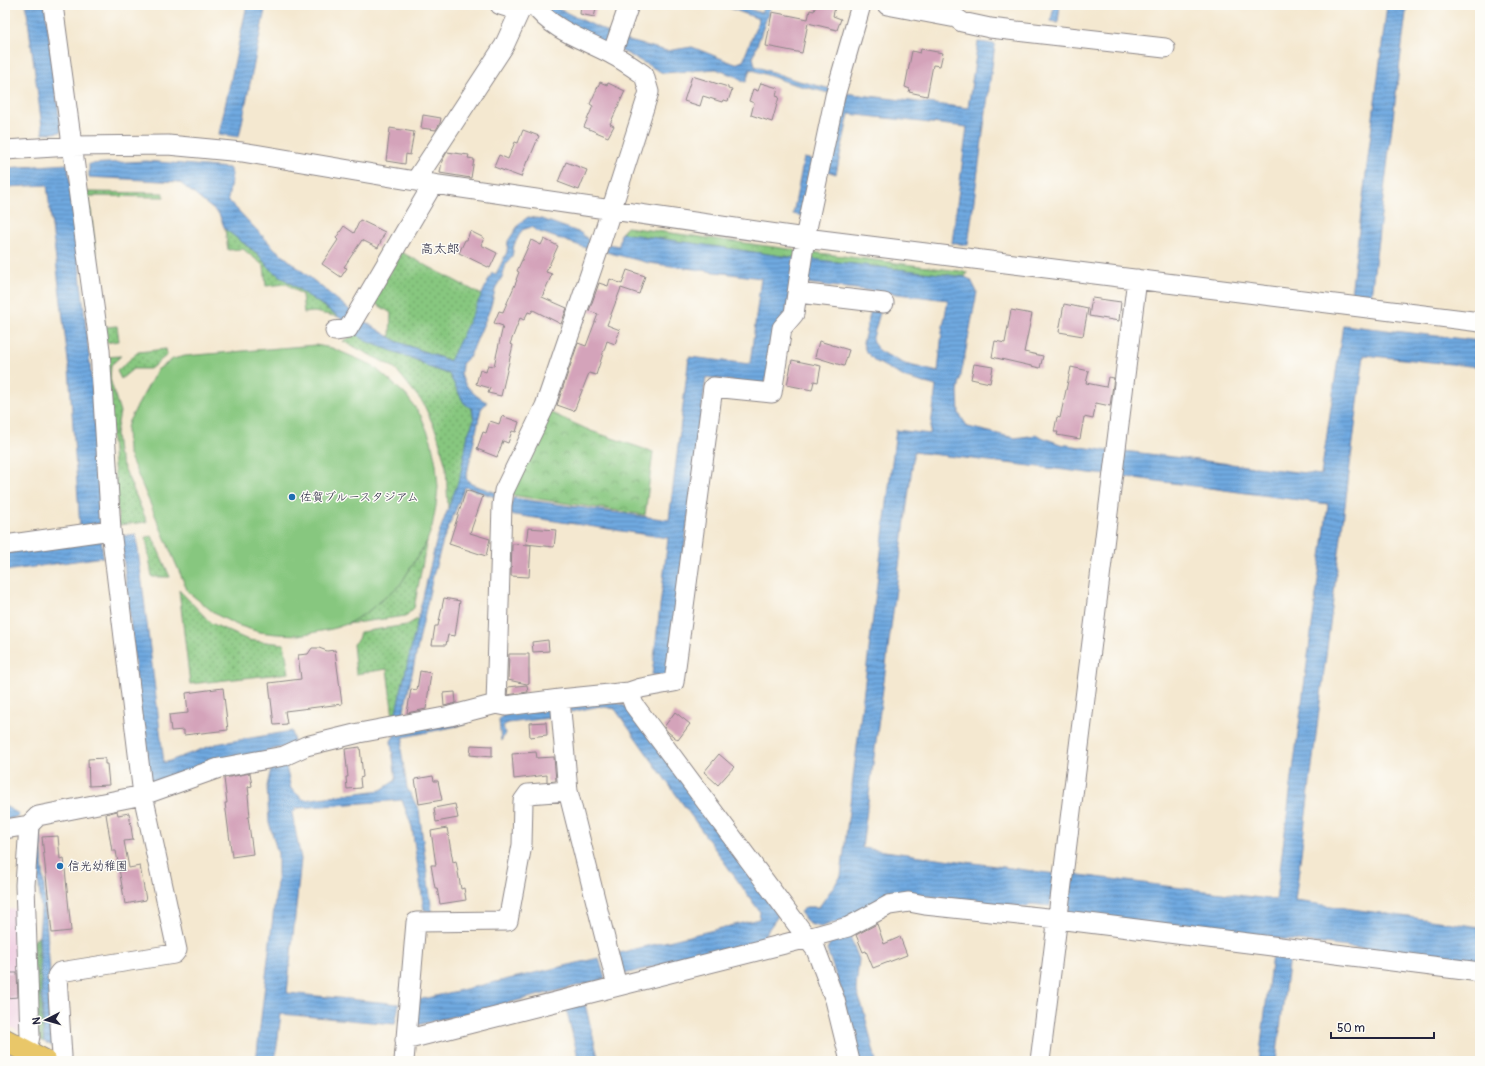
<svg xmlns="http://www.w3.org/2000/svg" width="1485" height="1066" font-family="Pangolin,'Klee One',sans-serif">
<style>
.built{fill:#f1d0e3}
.grass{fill:url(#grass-dots);stroke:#54745d}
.forest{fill:url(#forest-firs);stroke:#486754}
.park{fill:url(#park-crowns);stroke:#54745d}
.pitch{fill:#87c77f;stroke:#54745d}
.water{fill:url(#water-rules);stroke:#49668e}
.building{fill:#d4a3ba}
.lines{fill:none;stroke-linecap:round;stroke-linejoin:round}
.minor-casing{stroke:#8b8586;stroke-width:21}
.major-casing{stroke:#8b8586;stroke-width:24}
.minor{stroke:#fff;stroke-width:19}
.major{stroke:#e9c769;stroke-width:22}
.poi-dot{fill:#1f6fb2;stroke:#fdfcf7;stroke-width:1.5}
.labels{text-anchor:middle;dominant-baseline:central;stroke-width:3;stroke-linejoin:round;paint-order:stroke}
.poi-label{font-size:12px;fill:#22223b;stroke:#fdfcf7;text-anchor:start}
.neighbourhood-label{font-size:13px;fill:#22223b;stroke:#fdfcf7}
</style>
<defs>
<pattern id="grass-dots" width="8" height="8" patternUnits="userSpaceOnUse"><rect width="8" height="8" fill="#87c77f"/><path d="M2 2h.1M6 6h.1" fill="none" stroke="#6ea169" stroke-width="1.8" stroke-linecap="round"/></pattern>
<pattern id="forest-firs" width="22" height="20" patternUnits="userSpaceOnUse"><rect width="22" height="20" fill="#6dac6e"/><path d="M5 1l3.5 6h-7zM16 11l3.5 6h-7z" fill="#598c5c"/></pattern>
<pattern id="park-crowns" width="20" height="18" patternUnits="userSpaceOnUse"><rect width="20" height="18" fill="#87c77f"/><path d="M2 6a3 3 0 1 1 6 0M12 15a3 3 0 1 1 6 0" fill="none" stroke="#6ea169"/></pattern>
<pattern id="water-rules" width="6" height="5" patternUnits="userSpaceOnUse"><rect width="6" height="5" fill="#70a9e0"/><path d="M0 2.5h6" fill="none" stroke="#5c89b7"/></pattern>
</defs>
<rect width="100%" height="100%" fill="#fdfcf7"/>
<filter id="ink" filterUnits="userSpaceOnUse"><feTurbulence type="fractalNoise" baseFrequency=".025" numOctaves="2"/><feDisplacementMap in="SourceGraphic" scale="8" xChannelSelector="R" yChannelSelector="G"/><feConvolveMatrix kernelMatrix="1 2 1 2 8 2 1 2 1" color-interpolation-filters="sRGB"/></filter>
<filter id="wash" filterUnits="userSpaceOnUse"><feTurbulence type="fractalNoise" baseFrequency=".012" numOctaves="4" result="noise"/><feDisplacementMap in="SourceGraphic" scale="16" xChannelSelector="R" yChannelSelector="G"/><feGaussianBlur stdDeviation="0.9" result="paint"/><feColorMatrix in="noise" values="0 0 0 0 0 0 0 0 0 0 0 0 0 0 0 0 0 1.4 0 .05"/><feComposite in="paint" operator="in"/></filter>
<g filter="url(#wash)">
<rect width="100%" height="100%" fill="#f4e8d0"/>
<path class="built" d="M25,907L28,1036L5,1024V910Z
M5,1052L23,1061H5Z"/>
<path class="grass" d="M84,192L163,193L164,197L89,196L105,327L117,326L119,341L103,343Z
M225,229L258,254L270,269L339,317L314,312L304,313L302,295L287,284L266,286L264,266L243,249L228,250Z
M401,252L482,295L451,361L398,342L390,337L391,313L373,302Z
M355,334L400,354L419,361L428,367L449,374L464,403L472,409L474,420L468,434L461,477L448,509L446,467L437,433L423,403L395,368L343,341Z
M166,349L167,355L150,369H133L121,379L117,371L138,352Z
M121,356L111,365L110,379L120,412L116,433L118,453L147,522L119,525L105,357Z
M152,536L170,577H152L146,537Z
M427,541L414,608L406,616L347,624L366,613L400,585Z
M179,590L211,623L248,640L284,644L289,673L190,684Z
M419,618L395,716L393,717L387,669L356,674L353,644L358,639L360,632L407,625Z"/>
<path class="forest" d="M39,936L44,1042L35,1038L32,942Z"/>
<path class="park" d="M627,227L796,250L795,258L621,233Z
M811,252L967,272L965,277L810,259Z
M549,412L591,431L653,452L645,515L511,495Z"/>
<path class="pitch" d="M315,345L332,348L372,365L406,395L421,416L431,440L436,464L438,487L436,506L432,527L427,541L400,585L366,613L347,624L332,629L300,635L276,634L259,632L237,625L217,615L188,592L128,452L127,428L129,421L157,370L173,359L185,356Z"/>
<path class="water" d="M26,5H45L61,132L43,134Z
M247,5H266L239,137L219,134Z
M538,5H550L625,40L667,51L692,47L735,64L743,61L759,19L722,5H738L761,13L765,5H771L753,57L755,66L795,80L831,89L829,93L793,84L750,69L746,82L741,81L737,77L716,69L663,73L624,52L605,45Z
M1054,5H1060L1058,23L1051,21Z
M1387,5H1407L1371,296L1351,294Z
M978,42L995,44L968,245L952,243L967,127L849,114L836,174L827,171L844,93L968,108Z
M804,158L814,160L802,216L793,214Z
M146,161L229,168L232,174L228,200L275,249L362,320L398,342L450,361L492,273L496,274L507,252L508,241L520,223L528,217L542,219L581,233L593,244L592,250L537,231L531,227L522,230L514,245L512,257L506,264L502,277L496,287L490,309L470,356L462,364C462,368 461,371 461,374C463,385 477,398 487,402L481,409L466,478L471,484L497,493L495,497L465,487L443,541L433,576L402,720H395V716L437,538L460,477L468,434L474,420L472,409L464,403L449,374L428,367L419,361L368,342L355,334L339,317L270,269L258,254L225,229L219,214L179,182L89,177V164Z
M68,164L90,364L103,523L80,527L69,369L47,185L5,187V168Z
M621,233L795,258L787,312L764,386L706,377L668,676L652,675L668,538L509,514L513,498L669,520L689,357L750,364L761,278L649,263L606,252L608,244L619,246Z
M810,259L965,277L971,280L977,292L958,391L959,414L968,427L1015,438L1036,435L1060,444L1109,451L1106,475L914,452L862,848L1055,874L1050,906L1031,904L1027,907L916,895L821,927L809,924L800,912L806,907H819L841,876L896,430L930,434L936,386L906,378L875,361L866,352L863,343L871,310L881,309L872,341L879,351L905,364L938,372L942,332L948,300L805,283Z
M1343,325L1480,341V367L1364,355L1295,901L1480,927V963L1068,913L1072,874L1276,900L1328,504L1120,476L1124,451L1321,475Z
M136,534L164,763L216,744L292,731L294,744L148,784L121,536Z
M101,536L103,557L5,571V552Z
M613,701L625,706L701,807L778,916L761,940L624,974L619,953L759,919L760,912L615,709L600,706L571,712L570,705Z
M549,709L550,718L508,723L503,726L505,733L501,741L499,720L504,714Z
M467,724L404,737L401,749L407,788L419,810L432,912L424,910L412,827L402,800L297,808L292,813L301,859L287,993L399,1004L395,1024L281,1014L275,1061H256L278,874V854L269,822L267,786L272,764L285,762L291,789L304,800L381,790L396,780L391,741L395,734L405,728Z
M5,806L19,814L18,817L5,820Z
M40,828L55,1047L44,1042L39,936L41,909L36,854V842Z
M849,934L859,959L856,989L864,1012L876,1061H858L843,995L827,950L832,938Z
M1272,955L1289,957L1276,1061H1259Z
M599,958L605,979L414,1026V1001Z
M585,1004L599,1061H579L566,1008Z"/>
<g id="blocks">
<path class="building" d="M581,5H597L594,17L580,14Z
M816,5H828L835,7L833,16L841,19L837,30L808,23L802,53L766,46L772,12L808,19L810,10L814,11Z
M921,49L943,53L940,66L933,65L927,96L909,92L910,89L905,87L912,51L920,53Z
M692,76L728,87V89L732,90L728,101L723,100L722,102L703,96L700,106L684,101Z
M600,82L607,85L608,83L625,91L610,124L614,126L608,137L584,127L593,106L590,104Z
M761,83L778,88L776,96L779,97L772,122L751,115L754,103L749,101L753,89L758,91Z
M423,115L441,118L440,123L436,130L421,128Z
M390,128L414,132L410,155L406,154L405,164L386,161Z
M523,130L539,136L528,162L527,161L521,177L494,167L499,155L508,159L515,142L518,143Z
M447,152L469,155L468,158L474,159L471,178L440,173L442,161Z
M566,162L587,170L579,190L558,182Z
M360,220L385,232L378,248L362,240L344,267L347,268L341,277L322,264L338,240L336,238L344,226L354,233Z
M470,231L484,238L481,245L497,253L490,268L459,253L465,240H467Z
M544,239L558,246L546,272L552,274L542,297L567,308L561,324L533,310L531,313L528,312L524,320L520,318L510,344L513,345L501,396L488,393L490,388L476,384L480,370L486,372L488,365L494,366L503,326L494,323L499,311L503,312L517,280H516L519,272L517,271L531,240L541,245Z
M627,270L645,276L639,294L621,288L607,325L620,330L615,344L607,341L596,375L589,373L574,411L557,405L578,343L586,346L598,314L589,311L599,283L608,286L610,279L622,284Z
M1092,298L1121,302L1119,321L1089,316Z
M1064,304L1088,309L1083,336L1059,332Z
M1011,310L1032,314L1024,352L1043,356L1040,368L992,357L995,341L1005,343Z
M819,341L849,350L844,366L815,357Z
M792,360L821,366L818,382L814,381L812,390L787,385Z
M974,364L993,367L990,383L971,379Z
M1071,367L1089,371L1086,383L1106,387L1108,377L1114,378L1110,406L1096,403L1093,419L1084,417L1080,439L1057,435L1058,432H1054L1057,417L1060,418Z
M502,416L519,422L516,432L512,431L508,443L503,441L497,457L477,449L483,432L486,433L490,421L499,424Z
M466,490L483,496L470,533L490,539L486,556L449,544Z
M528,528L556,530L554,547L526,544Z
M512,544L531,545L529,577L511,576Z
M444,598L460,601L455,636L448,635L446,645H432L435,626H438Z
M548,640L549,651L533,652L532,642Z
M312,648H319L327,651L335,650L342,704L285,711L287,724L274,725L269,683L301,679L298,655L308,654Z
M509,654H529V683L527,684L508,680Z
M420,671L431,673L426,709L407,713L411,689L417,690Z
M527,685L528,692L507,695L508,687Z
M223,688L228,730L184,735V730L171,731L169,715L188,713L186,693Z
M455,692L456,703L444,706L443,693Z
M675,712L690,724L678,740L668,732L664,727Z
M546,722L547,735L530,737L529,723Z
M471,745L492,746V757L470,755Z
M360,747L363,777L360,778L361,788L347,789L346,777H348L345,749Z
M536,752L537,758L554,757L556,781L547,782V775L514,779L512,754Z
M719,754L734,767L718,785L704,772Z
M105,758V764H107L109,785L89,786L88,759Z
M250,773L252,786L248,787L249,795H248L250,817H248L253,854L232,857L225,803H227L224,778Z
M433,776L434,781H438L442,800L419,804L415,779Z
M455,804L458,818L436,822L434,808Z
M117,811L118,815L129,813L133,840L124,841L129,868L140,866L146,900L125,904L116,851H112L106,814Z
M447,828L453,862L456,861L461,889L464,888L466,900L440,904L437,888H435L431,865H436L431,831Z
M58,836L60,859L64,858L71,931L52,933L42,837Z
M877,924L884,944L900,937L907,955L873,968L866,951L863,952L856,935Z
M5,973H17L18,997L5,998Z"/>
</g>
</g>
<g filter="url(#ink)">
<use href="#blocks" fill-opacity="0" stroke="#8b8586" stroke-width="1"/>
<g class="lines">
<defs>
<path id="minor" d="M53,5L100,350L111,530L143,795L177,950L174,954L60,972L57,976L62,1056L61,1061
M500,5L520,11
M534,5C553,31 583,39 611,54C623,60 634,68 644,75L649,92L601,242L545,406L504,491L502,505L496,704L506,706L560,699L629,692L634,705L816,950L835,1000L850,1061
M887,5L956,18L962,22L990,28L1165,48
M612,54L629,5
M5,150L71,146L168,145L242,152L433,184L805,238L1480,322
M416,180L504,46L520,11L527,5
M798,293L884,303
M335,331L348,329L433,184
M5,545L111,530
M629,692L641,688L674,682L713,387L772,393L782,328L794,314L805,238L835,96L861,5
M568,791L617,986
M5,829L29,825L38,816L143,795L219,768L284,756L306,746L359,733L450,716L496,704
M405,1040L808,938L848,927L889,905L909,902L925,905L1057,919L1480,972
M27,1051L30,1036L25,885L29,825
M404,1061L416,922L508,921L522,845L523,801L528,794L568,791L560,699
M1040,1061L1137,279"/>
<path id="major" d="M5,1040L45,1061"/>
</defs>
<use href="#minor" class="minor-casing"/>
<use href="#major" class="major-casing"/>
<use href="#minor" class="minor"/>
<use href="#major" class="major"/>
</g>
</g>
<g class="poi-dot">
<circle cx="292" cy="497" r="4"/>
<circle cx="60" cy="866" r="4"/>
</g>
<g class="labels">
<g class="poi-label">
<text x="300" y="497">佐賀ブルースタジアム</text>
<text x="68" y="866">信光幼稚園</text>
</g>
<g class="neighbourhood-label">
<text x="440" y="249">高太郎</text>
</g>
</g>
<rect width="1485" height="1066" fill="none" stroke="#fdfcf7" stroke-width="20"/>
<g transform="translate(46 1020) rotate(264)" stroke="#fdfcf7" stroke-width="3" paint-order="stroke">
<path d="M0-3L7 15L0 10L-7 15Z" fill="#22223b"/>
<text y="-6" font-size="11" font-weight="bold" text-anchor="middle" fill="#22223b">N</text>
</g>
<path d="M1331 1032v6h103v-6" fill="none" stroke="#22223b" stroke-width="2"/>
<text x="1337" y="1032" font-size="12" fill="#22223b" stroke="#fdfcf7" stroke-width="3" paint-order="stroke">50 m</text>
</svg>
